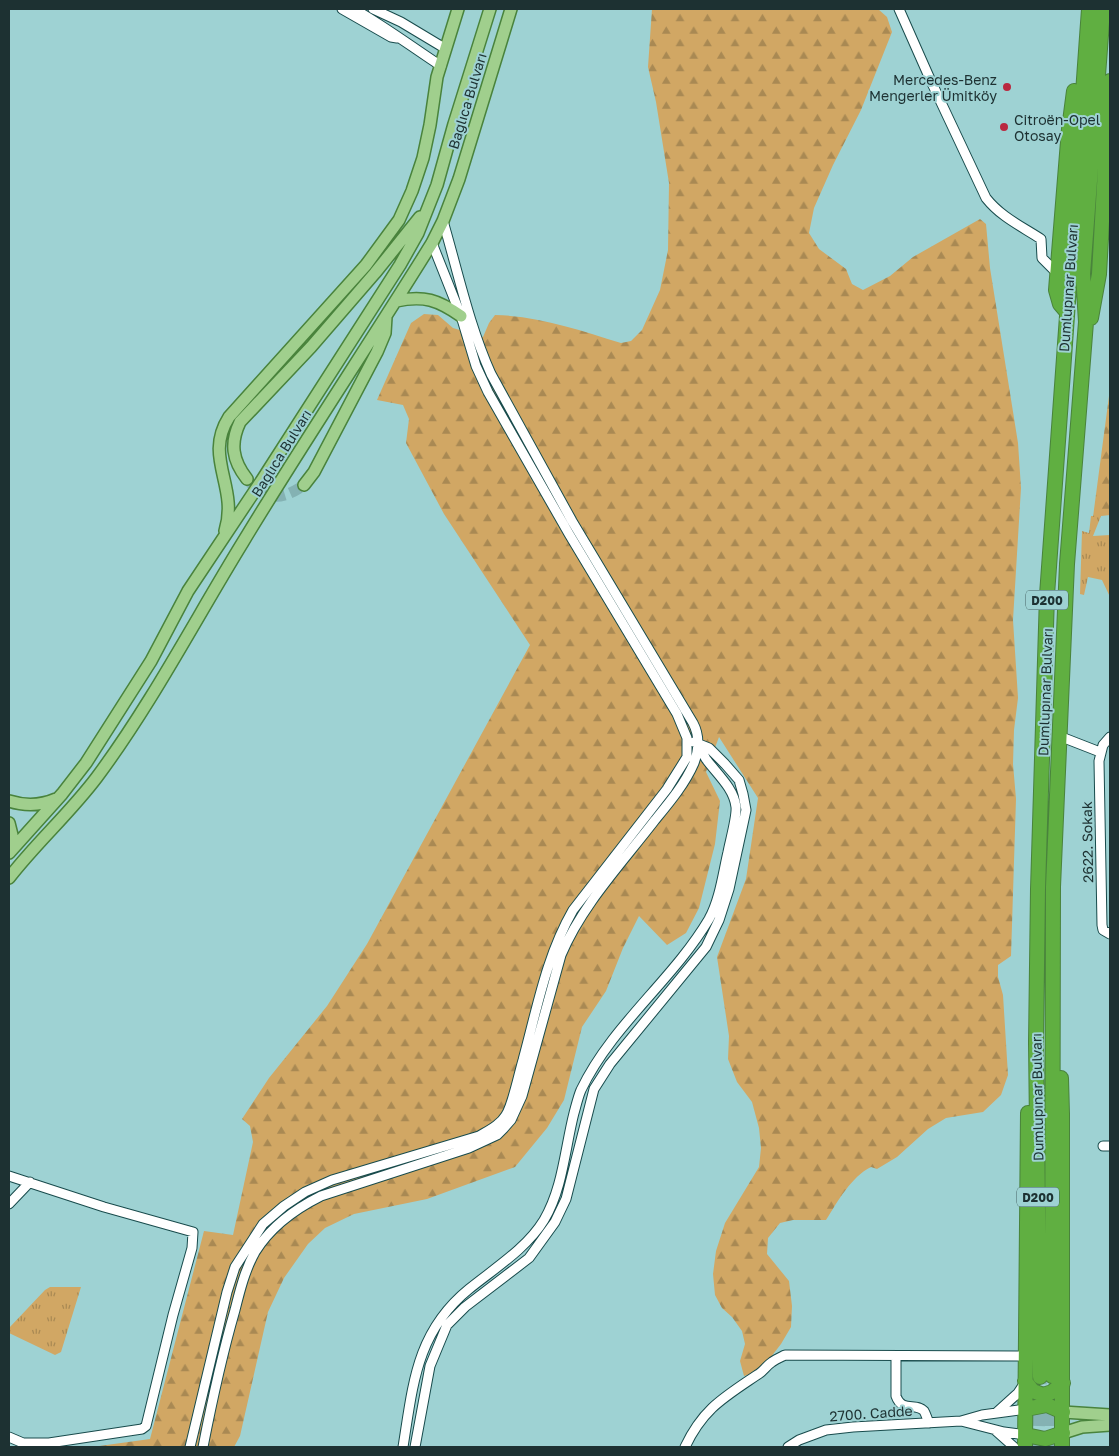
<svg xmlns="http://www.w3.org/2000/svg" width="1119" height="1456" font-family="'Golos Text',sans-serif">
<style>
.grass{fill:url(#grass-tufts)}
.forest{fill:url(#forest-firs)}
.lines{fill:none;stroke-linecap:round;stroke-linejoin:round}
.major-tunnel{stroke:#84b2b3;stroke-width:11;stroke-dasharray:11 5.5;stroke-linecap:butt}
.highway-tunnel{stroke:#84b2b3;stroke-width:14;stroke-dasharray:14 7;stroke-linecap:butt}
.minor-casing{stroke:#184b4c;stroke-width:11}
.major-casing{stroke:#49833c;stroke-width:14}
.highway-casing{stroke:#49833c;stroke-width:16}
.minor{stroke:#fff;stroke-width:9}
.major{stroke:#a0cf8d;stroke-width:11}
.highway{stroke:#60af41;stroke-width:14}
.poi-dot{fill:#b9283f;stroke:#9ed2d3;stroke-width:2}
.labels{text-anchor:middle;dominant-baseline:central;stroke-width:4;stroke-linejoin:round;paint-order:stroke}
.shield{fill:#9ed2d3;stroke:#446162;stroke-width:1}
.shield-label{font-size:12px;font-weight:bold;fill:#1d3132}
.poi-label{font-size:14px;fill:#1d3132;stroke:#9ed2d3;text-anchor:end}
.street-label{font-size:14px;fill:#1d3132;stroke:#9ed2d3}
</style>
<defs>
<pattern id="grass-tufts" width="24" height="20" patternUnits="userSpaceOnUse" patternTransform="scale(1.25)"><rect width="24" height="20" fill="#d1a764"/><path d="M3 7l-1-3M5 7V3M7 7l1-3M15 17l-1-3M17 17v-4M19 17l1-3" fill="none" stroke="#a98953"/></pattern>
<pattern id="forest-firs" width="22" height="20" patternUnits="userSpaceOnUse" patternTransform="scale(1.25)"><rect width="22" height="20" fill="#d1a764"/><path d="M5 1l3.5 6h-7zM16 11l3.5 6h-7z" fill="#a98953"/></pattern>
</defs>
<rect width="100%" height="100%" fill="#9ed2d3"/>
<path class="grass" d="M1091,516H1101L1093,536L1110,535V597L1102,580L1088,577L1084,595L1080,594L1082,531L1089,533Z
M50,1287H81L61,1352L55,1355L9,1333V1328L45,1290Z"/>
<path class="forest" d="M652,9H878L887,17L892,32L861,110L833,165L814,208L809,233L819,249L846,269L852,284L863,290L890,276L913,257L980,219L986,224L990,268L1018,443L1021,488L1013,620L1018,698L1014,730L1013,764L1016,799L1011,956L998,965V977L1003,995L1008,1075L1001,1095L983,1112L946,1118L928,1129L897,1157L877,1169L871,1167C851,1177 838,1201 826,1220H793L780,1223L768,1238L767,1254L789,1281L792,1306L791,1327L781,1344L760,1371L744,1376L740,1361L745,1344L742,1331L732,1317L722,1308L715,1295L713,1274L716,1251L725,1223L759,1167L761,1148L759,1128L752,1102L737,1082L728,1059L729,1036L717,957L746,879L758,798L719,737L706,772L720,801L715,844L699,908L686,933L667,945L639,916L623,948L606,991L582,1027L564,1100L547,1128L515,1167L427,1199L354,1214L325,1228L308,1244L284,1278L268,1312L240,1436L234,1447H92L150,1439L204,1231L233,1235L253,1142L250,1126L242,1119L269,1078L327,1006L367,944L530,645L444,514L406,443L409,419L403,405L377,400L411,323L424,314L438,315L453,328L483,337L489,323L495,315C539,316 579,330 621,343L631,341L642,330L660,290L668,250L669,183L656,102L648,67Z
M1109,396L1110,515L1093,517Z"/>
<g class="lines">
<path class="major-tunnel" d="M247,479C266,501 281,501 304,485"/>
<path class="highway-tunnel" d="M1037,1447L1040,1377
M1051,1447V1396"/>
<defs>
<path id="minor" d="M342,9L391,37L397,38
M354,9C384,26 412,47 441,66
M373,9L401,22L446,49
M899,9L930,79L986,198C1001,217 1021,226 1041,239L1042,258L1057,273
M1059,736L1100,752
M1110,737L1103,745L1099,761L1102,925L1103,930L1110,934
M1103,1146H1110
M9,1176L104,1207L193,1232L192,1248L173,1315L146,1426L142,1429L49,1443H23L9,1437
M9,1204L30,1182
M896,1356V1396C902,1413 916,1402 924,1411C926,1414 927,1419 929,1423
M997,1412L1018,1393L1024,1384
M961,1421L1004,1432L1026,1435
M996,1431L1014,1447
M190,1447L227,1292L235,1267L263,1224L284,1206L305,1192L332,1180L479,1136C489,1130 500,1125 506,1115C513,1104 519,1073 523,1060C537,1009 546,957 573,910L667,789L687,757V738L677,714L569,534L488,392L476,366L461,316L432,243
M203,1447C212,1401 222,1355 235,1310C240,1290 245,1270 255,1252C271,1226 295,1209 321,1196L469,1148L497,1135L504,1128L511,1120L522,1096L561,955C582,905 622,863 655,820C669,803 685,784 694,763C699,749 700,736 693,723L572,521L491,374C469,325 458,272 443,221
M403,1447C413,1385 416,1332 469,1289C495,1268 527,1248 544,1220C563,1188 565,1148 574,1113C576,1106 578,1097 581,1090C612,1025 673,980 709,919C720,899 723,873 728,852C730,841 737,817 736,807C734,788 716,773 706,759C703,754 701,749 698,744
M415,1447L430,1366L447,1325L465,1307L529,1258L555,1222L566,1199L594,1089L610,1064L706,947L719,920L729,889L746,810L743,794L739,780L725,764L709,748L694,742
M685,1447C703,1409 723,1398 757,1375C763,1372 766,1366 772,1362C776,1359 781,1357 785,1355L1026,1356
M788,1447L799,1440L826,1430L853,1427L961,1421L982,1415L1026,1409"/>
<path id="major" d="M396,301C424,295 438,300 461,316
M247,479C232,460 230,443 240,422L311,347L375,273L420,217
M304,485L314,472L377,352L385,333L386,317
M225,531C239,486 203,458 229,417L366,265L399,220L412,191L423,158L430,125L437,77L458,9
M9,801C25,806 40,806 56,799
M9,823L12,835L9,852
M9,853L62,794L86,763L151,661L188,591L262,480L400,265L418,233L437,185L454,124L490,9
M9,878C36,843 70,813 97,777C152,703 195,620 243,542C304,441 370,343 432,243L443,221L459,179L511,9
M1063,1412L1110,1415
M1063,1433L1082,1427L1110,1425"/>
<path id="highway" d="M1066,311L1060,304L1056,290L1069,129L1074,91
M1091,318L1099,274L1110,81
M1061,1078L1062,1114V1447
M1052,1376L1053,887L1067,564L1086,322L1083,274L1103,9
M1040,1377L1036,1043L1038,889L1047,595L1089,9
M1025,1381L1033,1391L1043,1395L1052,1392L1063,1383
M1026,1409L1047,1405L1063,1412
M1026,1435L1045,1439L1063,1433
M1025,1447L1028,1113"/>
</defs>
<use href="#minor" class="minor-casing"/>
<use href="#major" class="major-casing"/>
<use href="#highway" class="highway-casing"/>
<use href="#minor" class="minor"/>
<use href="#major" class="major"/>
<use href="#highway" class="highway"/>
</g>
<g class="poi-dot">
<circle cx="1007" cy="87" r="5"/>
<circle cx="1004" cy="127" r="5"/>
</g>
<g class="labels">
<g class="shield">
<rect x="1026" y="590.5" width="42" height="19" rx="4"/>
<rect x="1017" y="1187.5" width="42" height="19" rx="4"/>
</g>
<g class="shield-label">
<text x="1047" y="600">D200</text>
<text x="1038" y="1197">D200</text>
</g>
<g class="poi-label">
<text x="997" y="79">Mercedes-Benz<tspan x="997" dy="16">Mengerler Ümitköy</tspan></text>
<text x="1014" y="119" text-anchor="start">Citroën-Opel<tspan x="1014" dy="16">Otosay</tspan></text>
</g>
<g class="street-label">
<text transform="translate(467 101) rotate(-73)">Bağlıca Bulvarı</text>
<text transform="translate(1068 288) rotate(-86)">Dumlupınar Bulvarı</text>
<text transform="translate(281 453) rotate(-58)">Bağlıca Bulvarı</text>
<text transform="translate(1045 692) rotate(-88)">Dumlupınar Bulvarı</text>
<text transform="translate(1087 842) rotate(-91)">2622. Sokak</text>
<text transform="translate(1037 1097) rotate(-91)">Dumlupınar Bulvarı</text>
<text transform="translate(871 1413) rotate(-4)">2700. Cadde</text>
</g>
</g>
<rect width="1119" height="1456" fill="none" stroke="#1d3132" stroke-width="20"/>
</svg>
